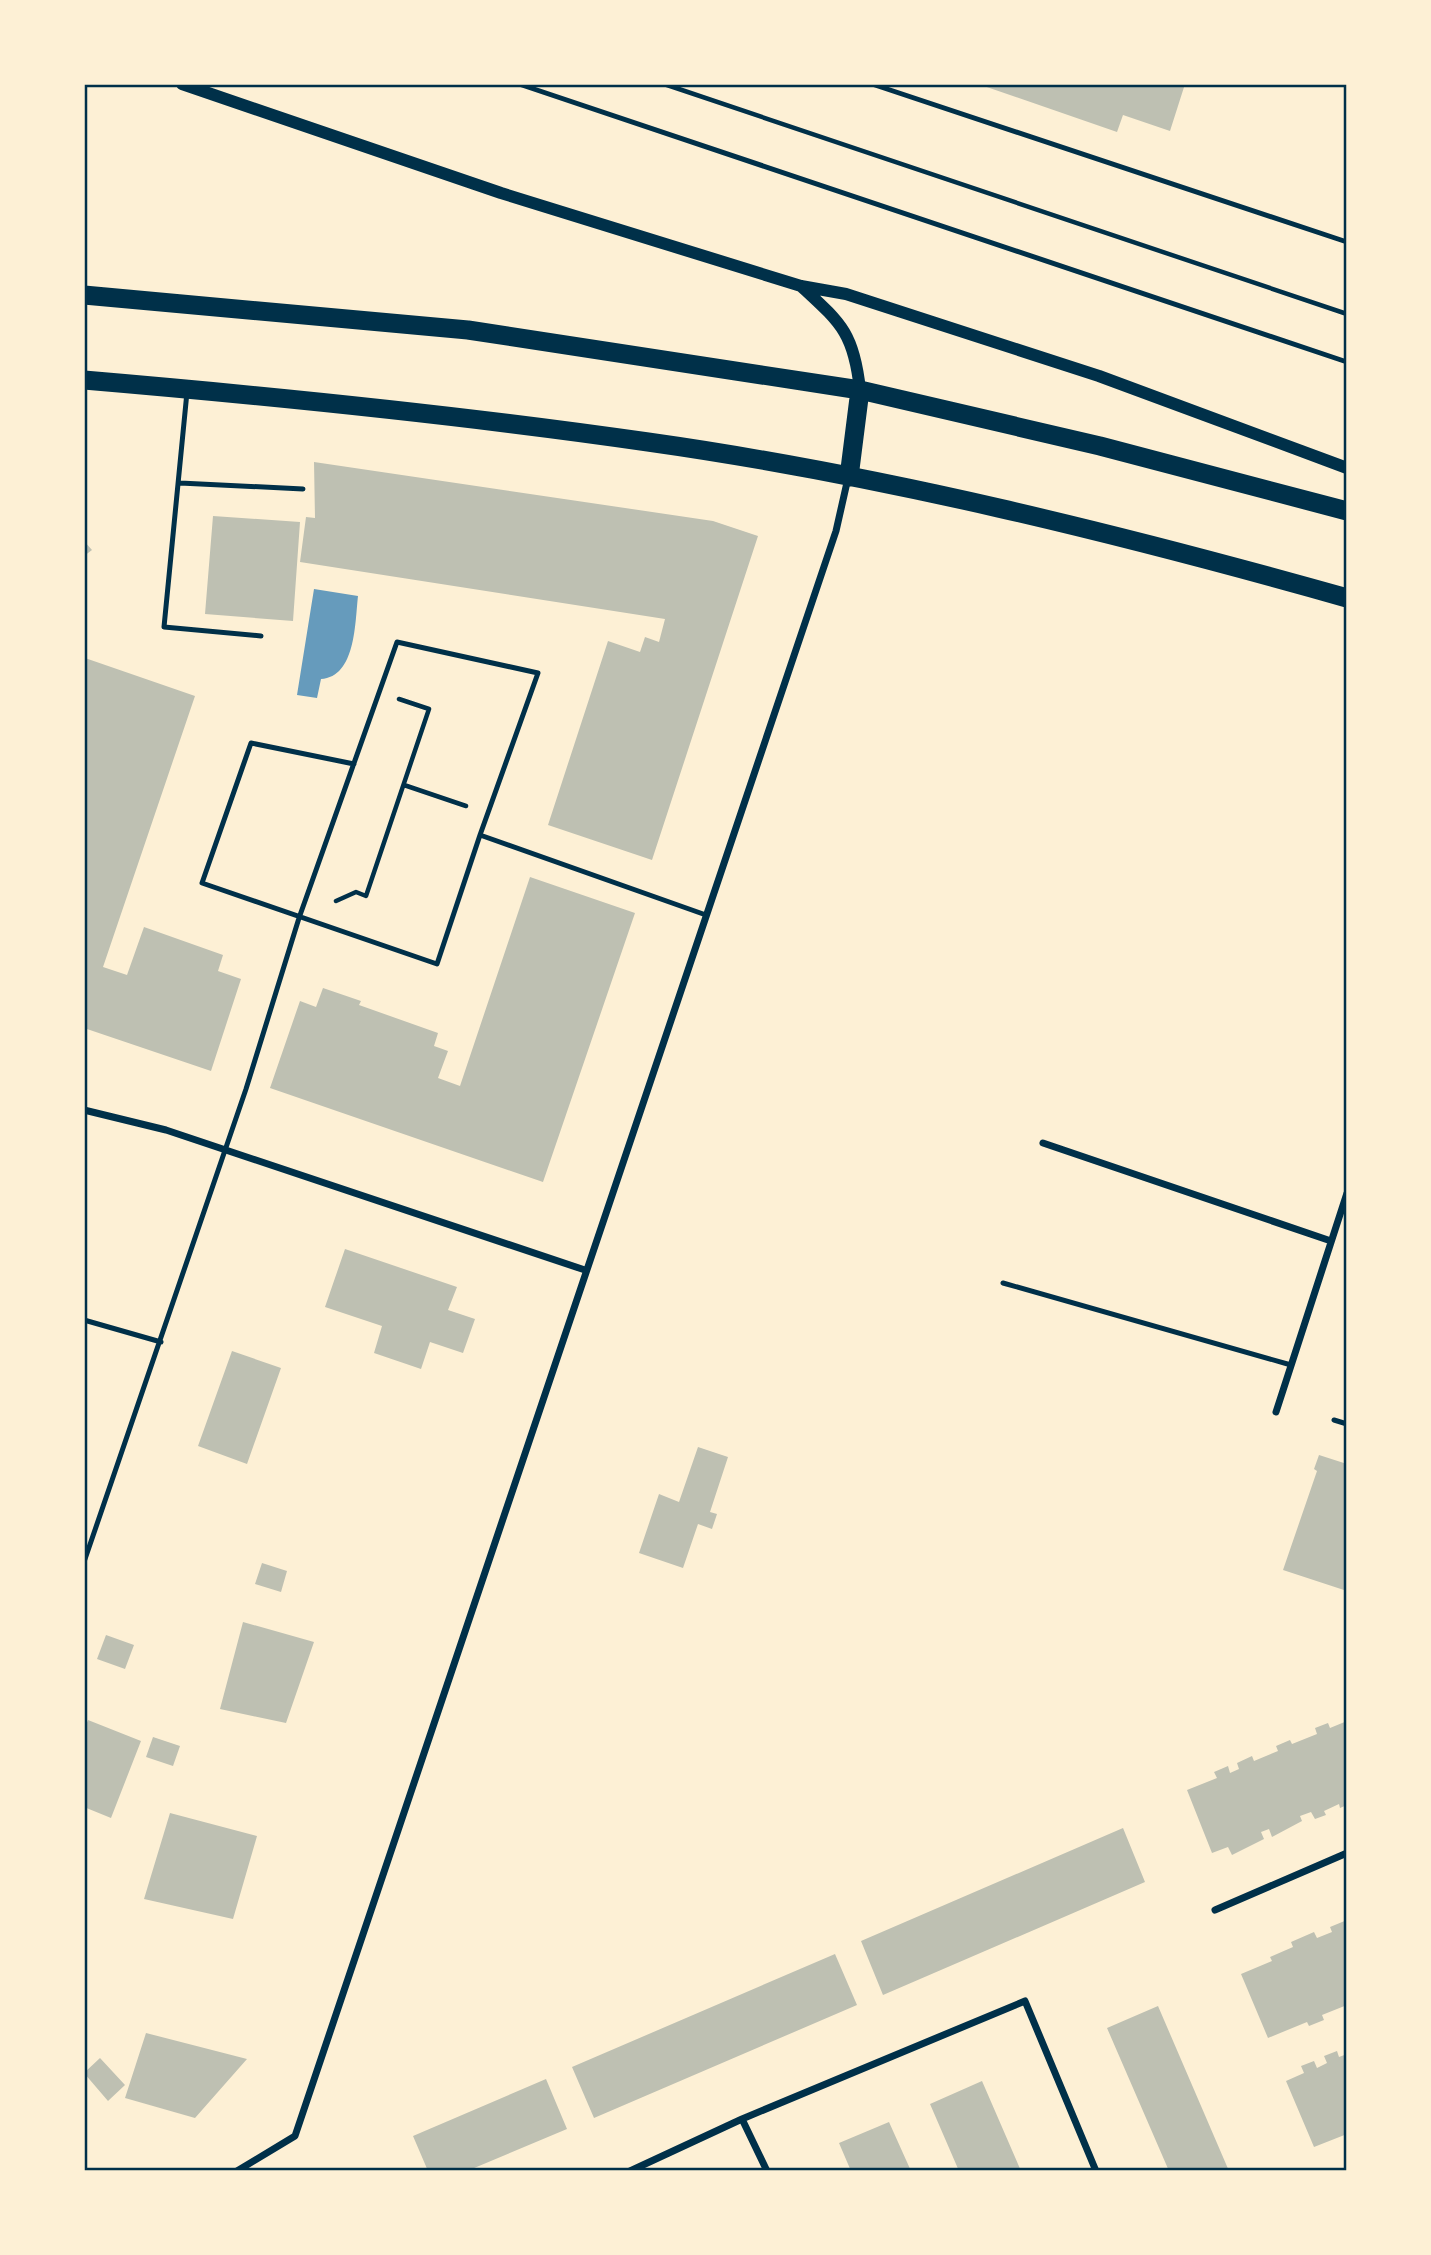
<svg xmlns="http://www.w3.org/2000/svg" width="1431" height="2255" font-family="'IBM Plex Serif',serif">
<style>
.water{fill:#669bbc}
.building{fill:#bec0b2}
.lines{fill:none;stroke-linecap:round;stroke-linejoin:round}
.path{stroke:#003049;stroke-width:4.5}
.service{stroke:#003049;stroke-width:5}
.minor{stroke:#003049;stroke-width:7}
.tertiary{stroke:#003049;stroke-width:12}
.trunk{stroke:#003049;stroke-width:19}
.neatline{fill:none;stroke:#003049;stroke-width:2.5}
</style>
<rect width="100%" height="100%" fill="#fdf0d5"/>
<path class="water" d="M314,589L358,596C355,622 356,677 321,679L317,698L297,695Z"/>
<path class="building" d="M978,84H1185L1170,131L1123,115L1117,132Z
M314,462L713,521L758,536L652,860L548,825L608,641L640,652L645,637L659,642L665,619L300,562L306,517L315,518Z
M213,516L300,522L293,621L205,614Z
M84,541L92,550L84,556Z
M85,658L195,696L103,967L127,975L144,927L223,955L218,971L241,979L211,1071L84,1028Z
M530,877L635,913L543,1182L270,1088L300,1001L316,1007L323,988L361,1001L359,1005L438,1033L434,1046L448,1051L438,1078L460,1086Z
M345,1249L457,1287L448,1310L475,1319L463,1353L430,1342L421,1369L374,1353L382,1326L325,1307Z
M232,1351L281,1368L247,1464L198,1446Z
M698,1447L728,1457L710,1512L717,1514L712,1529L698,1524L683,1568L639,1553L659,1494L679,1502Z
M1319,1455L1347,1464V1591L1283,1570L1317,1471L1314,1469Z
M262,1563L287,1571L281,1592L255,1584Z
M243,1622L314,1642L286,1723L220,1709Z
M106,1635L134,1645L125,1669L97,1659Z
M88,1720L141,1741L111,1818L84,1807V1730Z
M1347,1721V1805L1340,1808L1339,1804L1324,1811L1326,1815L1315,1819L1311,1812L1300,1816L1302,1821L1272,1837L1269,1829L1261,1832L1264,1839L1232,1855L1228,1847L1212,1853L1187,1790L1217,1778L1214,1772L1228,1766L1230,1773L1239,1769L1237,1763L1252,1756L1254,1761L1278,1751L1276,1746L1290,1740L1292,1744L1317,1734L1315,1728L1328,1723L1330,1728Z
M153,1737L180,1746L173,1766L146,1757Z
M170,1813L257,1836L233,1919L144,1899Z
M1123,1828L1145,1882L883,1995L861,1941Z
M1347,1920V2005L1322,2015L1324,2020L1309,2026L1307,2022L1268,2038L1241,1974L1272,1961L1270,1957L1293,1947L1291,1942L1314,1932L1317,1938L1332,1932L1330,1927Z
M835,1954L857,2005L594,2118L572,2067Z
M1158,2006L1229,2171H1169L1107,2028Z
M146,2033L247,2059L195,2118L125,2098Z
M1337,2051L1339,2057L1347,2054V2134L1314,2147L1286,2081L1304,2073L1301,2066L1314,2061L1317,2068L1327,2063L1324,2056Z
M100,2058L125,2085L108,2101L84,2073Z
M546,2079L567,2129L467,2171H428L413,2136Z
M982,2081L1021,2171H959L930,2104Z
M889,2122L911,2171H851L839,2143Z"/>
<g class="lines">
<path class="path" d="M664,84L1347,314
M404,785L466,806
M336,901L356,892L366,896L429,709L399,699"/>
<path class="service" d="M519,84L1347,362
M872,84L1347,242
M187,392L164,627L261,636
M180,483L303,489
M354,764L251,743L202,883L437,964L480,835
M1003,1283L1291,1365
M84,1320L161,1342
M1334,1420L1347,1424
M84,1562L246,1089L299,918L397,642L538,673L480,835L706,915"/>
<path class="minor" d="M84,1110L166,1130L585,1270
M1043,1143L1331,1241
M1276,1412L1347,1193
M1215,1910L1347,1853
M742,2119L767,2171
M237,2171L295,2136L836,531L848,478
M630,2171L742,2119L1025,2001L1096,2171"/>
<path class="tertiary" d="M182,84L501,193L801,286L846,294L1099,376L1347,468
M801,286C841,323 854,333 860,390"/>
<path class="trunk" d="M84,295L468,330L860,390L1100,446L1347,511
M84,380C272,396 461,415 648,442C882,475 1120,534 1347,598
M849,477L860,390"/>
</g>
<rect width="1431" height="2255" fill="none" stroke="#fdf0d5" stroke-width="172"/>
<rect x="86" y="86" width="1259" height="2083" class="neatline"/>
</svg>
